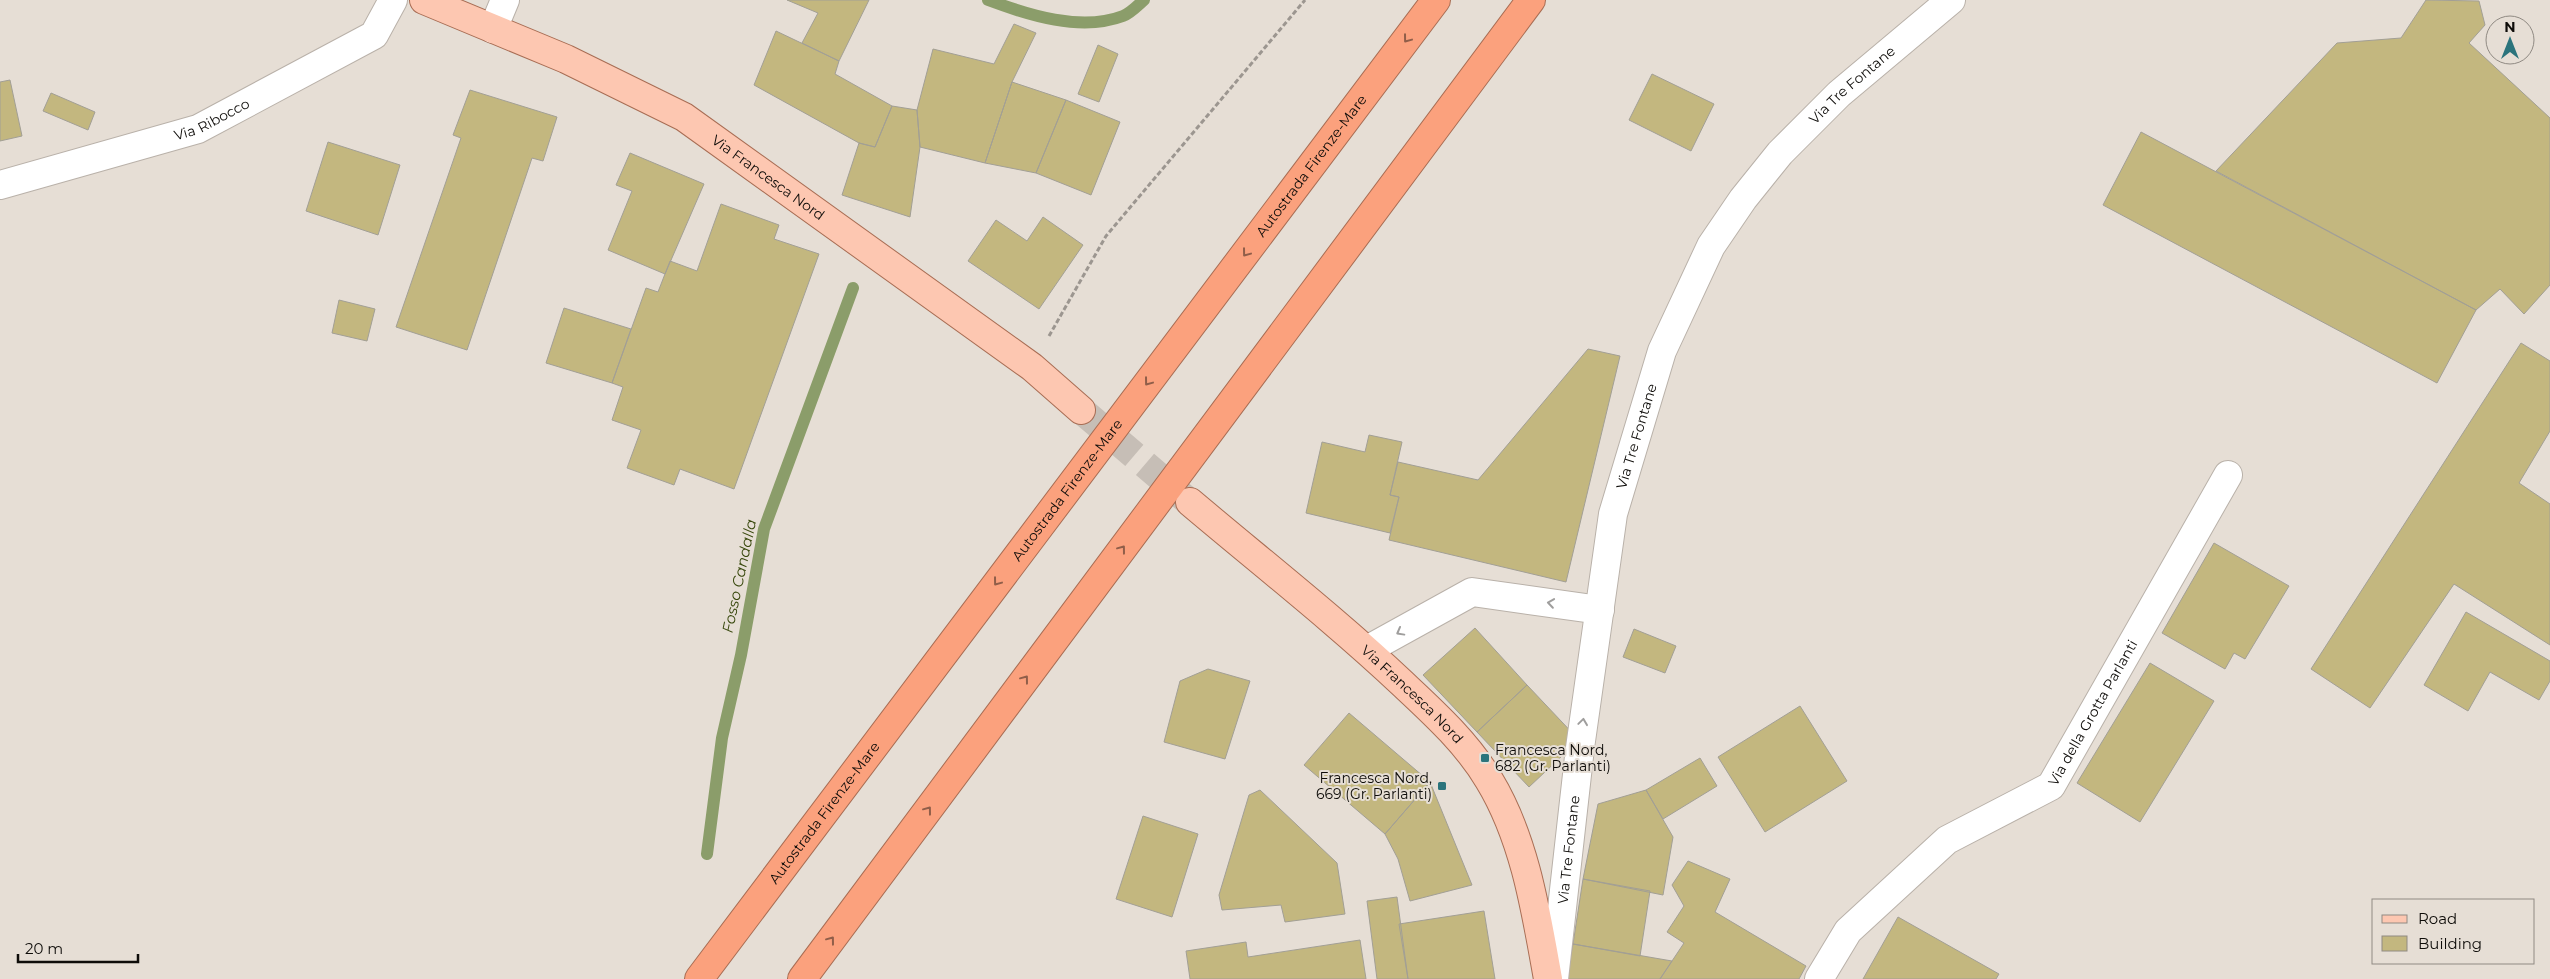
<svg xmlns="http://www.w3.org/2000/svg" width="2550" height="979" font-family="Montserrat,sans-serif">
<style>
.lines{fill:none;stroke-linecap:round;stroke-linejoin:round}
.stream{stroke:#8b9d6a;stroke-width:12}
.building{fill:#c3b77f;stroke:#a29f95}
.major-tunnel{stroke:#c6beb6;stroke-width:28;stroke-dasharray:28 14;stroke-linecap:butt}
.minor-casing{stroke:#b9b1a9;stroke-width:30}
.major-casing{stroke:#a86d54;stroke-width:30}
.highway-casing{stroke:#a86d54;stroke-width:30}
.path{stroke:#9c9690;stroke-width:3;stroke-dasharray:5 2.5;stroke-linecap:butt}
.minor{stroke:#fff;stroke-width:28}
.major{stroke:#fdc7b1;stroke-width:28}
.highway{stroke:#fba17d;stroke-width:28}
.oneway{stroke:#905e49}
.oneway2{stroke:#9f9e9d}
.poi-dot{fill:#2b747c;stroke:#e6ded5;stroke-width:2}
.labels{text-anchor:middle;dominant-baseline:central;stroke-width:4;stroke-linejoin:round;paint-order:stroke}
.street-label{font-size:14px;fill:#0e0c09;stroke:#e6ded5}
.poi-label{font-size:14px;fill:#0e0c09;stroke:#e6ded5;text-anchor:start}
.water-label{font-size:15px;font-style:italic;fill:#38480c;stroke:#e6ded5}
</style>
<rect width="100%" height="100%" fill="#e6ded5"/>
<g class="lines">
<path class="stream" d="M988,0C1028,15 1081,32 1123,16C1131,13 1138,5 1144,0
M707,854L722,738L741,655L764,529L853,288"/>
</g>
<path class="building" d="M787,0H869L839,61L802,43L818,13Z
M2426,0L2479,1L2485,25L2469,43L2550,118V285L2524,314L2500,289L2476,310L2216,171L2337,43L2401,38Z
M1014,24L1036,33L1012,82L985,163L920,147L917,110L933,49L994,64Z
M776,31L839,61L835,74L892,106L875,147L859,143L754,85Z
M1098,45L1118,54L1099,102L1078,94Z
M1652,74L1714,104L1691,151L1629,120Z
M10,80L22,136L0,141V82Z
M1012,82L1066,100L1036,173L985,163Z
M470,90L557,117L543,161L532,158L467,350L396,327L461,138L453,135Z
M51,93L95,112L88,130L43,111Z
M1066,100L1120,122L1091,195L1036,173Z
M892,106L917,110L920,147L910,217L842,195L859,143L875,147Z
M2141,132L2476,310L2437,383L2103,205Z
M328,142L400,165L378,235L306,211Z
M630,153L704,184L665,274L608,250L632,191L616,185Z
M721,204L779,225L774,239L819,254L734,489L680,469L674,485L627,468L641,430L612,420L623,387L612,383L646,288L658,292L670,261L697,271Z
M1043,217L1083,245L1039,309L968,261L996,220L1027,241Z
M339,300L375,309L367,341L332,333Z
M564,308L631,329L612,383L546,363Z
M2521,343L2550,361V431L2519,483L2550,504V645L2454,584L2370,708L2311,669Z
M1588,349L1620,356L1566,582L1389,540L1399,497L1390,495L1398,462L1478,480Z
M1369,435L1402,442L1390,495L1399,497L1390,533L1306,513L1322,442L1365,452Z
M2214,543L2289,586L2245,659L2234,653L2225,669L2162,633Z
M2466,612L2550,661V681L2539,700L2490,672L2468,711L2424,685Z
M1475,628L1527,685L1477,732L1423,675Z
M1634,629L1676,646L1665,673L1623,657Z
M2150,663L2214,701L2140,822L2077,783Z
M1208,669L1250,681L1225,759L1164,742L1180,681Z
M1527,685L1579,740L1529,787L1477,732Z
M1800,706L1847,781L1765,832L1718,757Z
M1349,713L1430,782L1385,834L1304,765Z
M1700,758L1717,786L1663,819L1646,790Z
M1430,782L1472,885L1410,901L1398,859L1385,834Z
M1260,790L1337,863L1345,914L1285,922L1281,905L1222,910L1219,895L1249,795Z
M1646,790L1673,837L1663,895L1583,879L1598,804Z
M1143,816L1198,834L1172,917L1116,899Z
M1688,861L1730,879L1715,912L1806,966L1799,979H1660L1684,943L1667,932L1684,906L1672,885Z
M1583,879L1650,891L1640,956L1573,944Z
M1397,897L1408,979H1377L1367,901Z
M1484,911L1495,979H1408L1399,924Z
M1898,917L1999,974L1996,979H1863Z
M1360,940L1366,979H1190L1186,951L1246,942L1248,957Z
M1573,944L1672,961L1660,979H1566Z"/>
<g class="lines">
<path class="major-tunnel" d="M1081,410L1188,501"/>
<defs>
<g id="minor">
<path d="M493,29L505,0"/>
<path id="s1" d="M0,185L198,129L374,35L393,0"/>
<path d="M1367,650L1472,592L1600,610"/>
<path id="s2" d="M1554,979L1580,748L1613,514L1662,351L1711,246L1743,199L1780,153L1839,94L1951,0"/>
<path id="s3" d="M1819,979L1848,931L1947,840L2051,786L2228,475"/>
</g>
<g id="major">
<path id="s4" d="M424,0L566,59L684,117L1032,367L1081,410"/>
<path id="s5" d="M1190,502C1261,562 1335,620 1403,684C1434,713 1467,743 1489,780C1525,839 1536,912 1548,979"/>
</g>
<g id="highway">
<path id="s6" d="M699,979L1436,0"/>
<path d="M802,979L1531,0"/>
</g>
</defs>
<use href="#minor" class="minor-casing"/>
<use href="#major" class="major-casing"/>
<use href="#highway" class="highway-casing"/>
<path class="path" d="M1049,336L1106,236L1305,0"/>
<use href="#minor" class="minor"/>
<use href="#major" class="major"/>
<use href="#highway" class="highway"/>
</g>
<defs><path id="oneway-chevron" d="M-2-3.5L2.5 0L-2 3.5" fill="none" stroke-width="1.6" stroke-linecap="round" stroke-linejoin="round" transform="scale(1.25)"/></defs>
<g class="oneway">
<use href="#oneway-chevron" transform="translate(1407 39) rotate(127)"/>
<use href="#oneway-chevron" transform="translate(1246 253) rotate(127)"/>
<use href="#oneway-chevron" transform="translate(1148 382) rotate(127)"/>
<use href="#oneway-chevron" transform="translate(1122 549) rotate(-53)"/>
<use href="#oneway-chevron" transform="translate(997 582) rotate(127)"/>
<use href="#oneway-chevron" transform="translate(1025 679) rotate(-53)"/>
<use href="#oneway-chevron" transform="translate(928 810) rotate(-53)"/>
<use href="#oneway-chevron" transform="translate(831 940) rotate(-53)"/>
</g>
<g class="oneway2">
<use href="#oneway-chevron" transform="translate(1551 603) rotate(-172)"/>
<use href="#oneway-chevron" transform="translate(1400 632) rotate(151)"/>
<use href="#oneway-chevron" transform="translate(1583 722) rotate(-82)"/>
</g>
<g class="poi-dot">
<rect x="1480" y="753" width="10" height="10" rx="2.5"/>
<rect x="1437" y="781" width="10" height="10" rx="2.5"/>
</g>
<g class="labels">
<g class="street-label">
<text stroke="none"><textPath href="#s2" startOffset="970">Via Tre Fontane</textPath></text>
<text stroke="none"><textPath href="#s1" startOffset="222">Via Ribocco</textPath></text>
<text stroke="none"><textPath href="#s6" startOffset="1018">Autostrada Firenze-Mare</textPath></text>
<text stroke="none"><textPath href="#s4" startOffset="389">Via Francesca Nord</textPath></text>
<text stroke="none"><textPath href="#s2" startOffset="550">Via Tre Fontane</textPath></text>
<text stroke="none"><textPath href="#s6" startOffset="612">Autostrada Firenze-Mare</textPath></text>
<text stroke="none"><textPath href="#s5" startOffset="294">Via Francesca Nord</textPath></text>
<text stroke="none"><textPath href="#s3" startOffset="392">Via della Grotta Parlanti</textPath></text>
<text stroke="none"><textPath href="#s6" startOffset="208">Autostrada Firenze-Mare</textPath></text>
<text stroke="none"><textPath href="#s2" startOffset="130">Via Tre Fontane</textPath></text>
</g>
<g class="poi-label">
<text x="1495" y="750">Francesca Nord,<tspan x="1495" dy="16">682 (Gr. Parlanti)</tspan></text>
<text x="1432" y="778" text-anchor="end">Francesca Nord,<tspan x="1432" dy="16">669 (Gr. Parlanti)</tspan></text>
</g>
<g class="water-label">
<text transform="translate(739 576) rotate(-78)">Fosso Candalla</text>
</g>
</g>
<rect x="2372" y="899" width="162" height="65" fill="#e6ded5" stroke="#908a83"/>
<rect x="2382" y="915" width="25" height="8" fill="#fdc7b1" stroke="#908a83"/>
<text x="2418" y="924" font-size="15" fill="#0e0c09">Road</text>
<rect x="2382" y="936" width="25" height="15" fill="#c3b77f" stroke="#908a83"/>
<text x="2418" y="949" font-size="15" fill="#0e0c09">Building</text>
<g transform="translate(2510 40)"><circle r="24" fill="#e6ded5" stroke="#908a83"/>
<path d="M0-4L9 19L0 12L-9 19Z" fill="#2b747c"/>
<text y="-8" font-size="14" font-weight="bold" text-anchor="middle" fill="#0e0c09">N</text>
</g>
<path d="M18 954v8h120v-8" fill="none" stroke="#0e0c09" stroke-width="2.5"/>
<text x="25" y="954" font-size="15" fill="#0e0c09" stroke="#e6ded5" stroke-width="4" paint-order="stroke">20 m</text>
</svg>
